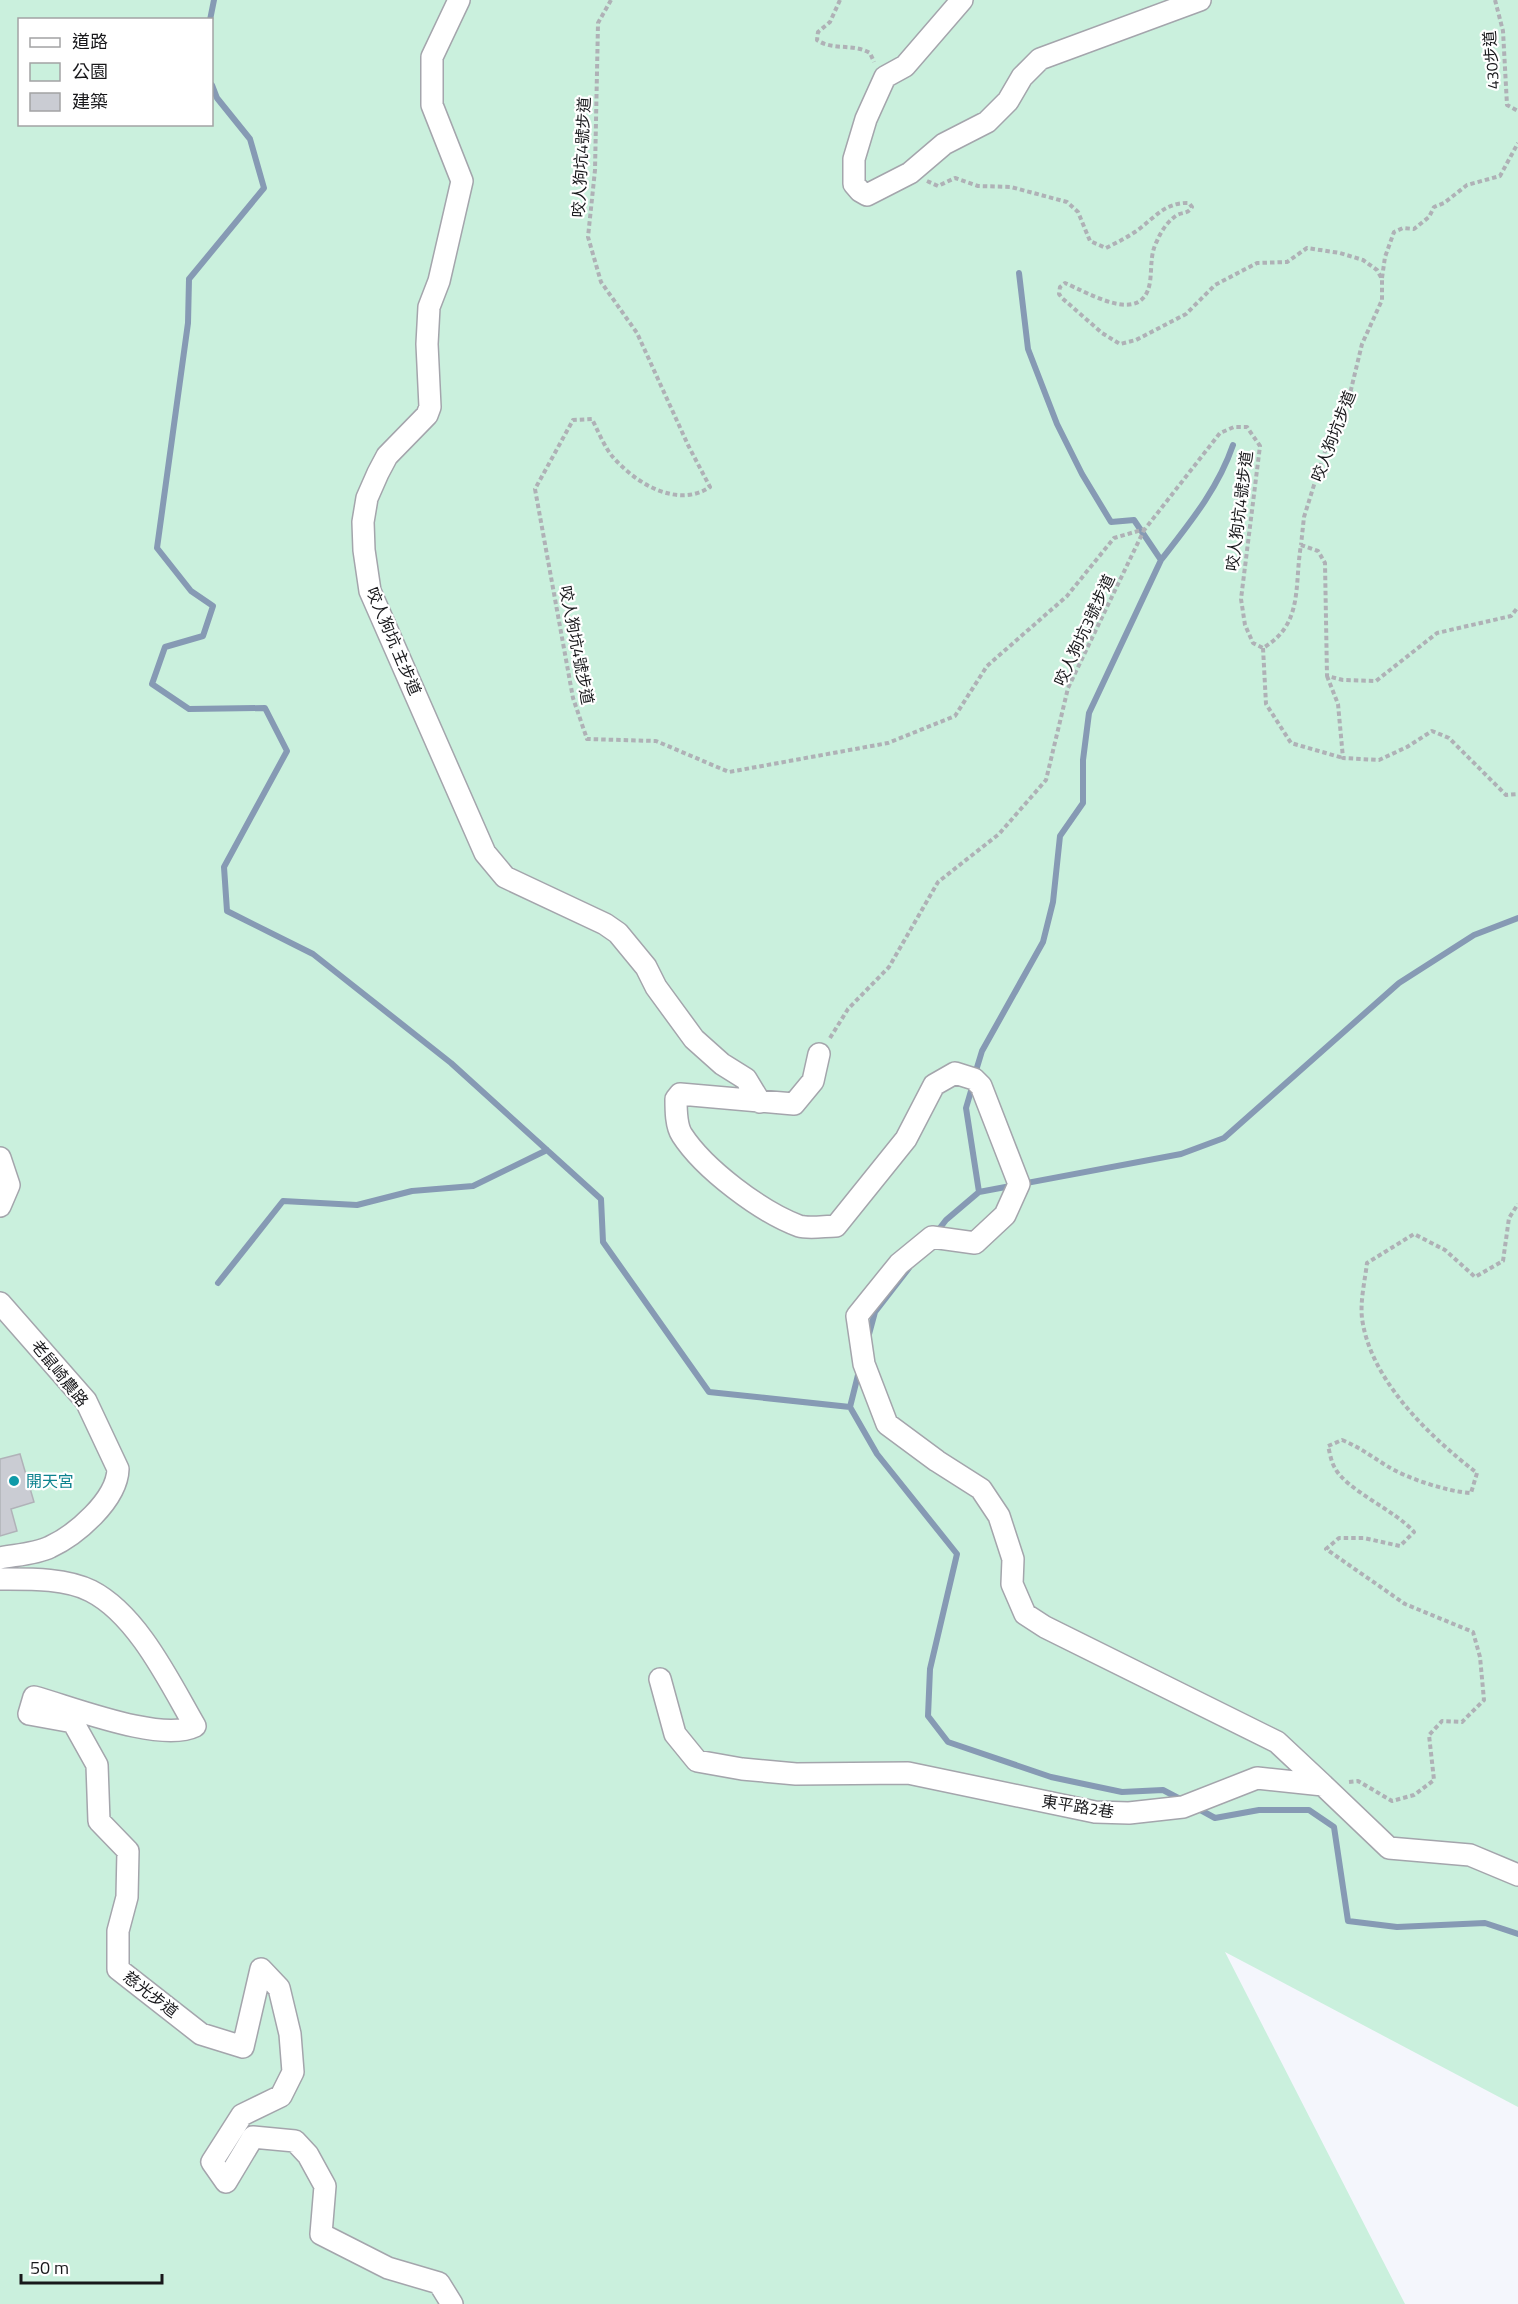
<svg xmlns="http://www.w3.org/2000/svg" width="1518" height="2304" font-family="'Titillium Web','Noto Sans TC',sans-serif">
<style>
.green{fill:#caf0dd;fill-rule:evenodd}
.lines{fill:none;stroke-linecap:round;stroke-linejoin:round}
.stream{stroke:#869ab4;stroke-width:6}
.building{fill:#caccd3;stroke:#b0b2b8;stroke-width:1.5}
.minor-casing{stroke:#a4a5ac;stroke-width:24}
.path{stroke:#afb1b6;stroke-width:4;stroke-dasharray:4.5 3;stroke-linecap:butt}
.minor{stroke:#fff;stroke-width:21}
.culture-dot{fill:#0f9aa8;stroke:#fff;stroke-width:2}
.labels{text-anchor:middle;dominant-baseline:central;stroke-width:4.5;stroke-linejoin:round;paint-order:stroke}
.street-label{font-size:16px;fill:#18181b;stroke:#fff}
.culture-label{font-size:16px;fill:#0d838f;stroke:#fff;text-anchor:start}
</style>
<rect width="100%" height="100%" fill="#f4f6fc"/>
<path class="green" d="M0,0H1518V2107L1225,1952L1405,2304H0ZM20,20H212V124H20Z"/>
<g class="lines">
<path class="stream" d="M210,20L214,0
M212,85L217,98L250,139L264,188L189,279L188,323L157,548L191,591L213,606L203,636L165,647L152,684L189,709L265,708L287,751L224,867L227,911L313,954L451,1063L601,1199L603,1242L709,1392L850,1407L877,1454L957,1554L930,1669L928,1716L948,1742L1051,1777L1122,1792L1163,1790L1184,1801
M1161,560C1189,524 1218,489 1233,445
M975,1074L982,1051L1043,942L1053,902L1060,836L1083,803V760L1089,713L1161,560L1134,520L1111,522L1082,474L1057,424L1028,349L1019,273
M979,1192L1181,1154L1224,1138L1399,983L1474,935L1518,918
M936,1233L946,1220L979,1192L966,1108L973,1084
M218,1283L283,1201L357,1205L412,1191L473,1186L547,1150
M868,1338L875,1312L909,1268
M850,1407L859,1371
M1195,1807L1215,1818L1259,1810H1309L1334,1827L1348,1921L1397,1927L1485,1923L1518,1934"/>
</g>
<path class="building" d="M20,1454L34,1502L11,1509L17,1531L0,1536V1459Z"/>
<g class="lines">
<defs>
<path id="minor" d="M459,0L432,57V105L462,181L439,281L429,307L427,344L430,407L427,415L387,456L378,473L367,498L363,522L364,550L370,591L485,853L505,877L605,924L618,933L646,967L656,987L694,1039L722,1064L746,1079L760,1102
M962,0L905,66L885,77L866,119L854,159V184L860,191L867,195L910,173L944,144L987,122L1008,101L1022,77L1040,59L1200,0
M819,1054L813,1081L794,1104L680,1094L676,1099C676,1110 676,1126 682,1135C704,1169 761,1212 799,1226C809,1229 825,1226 836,1226L906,1139L934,1085L955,1073L974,1079L981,1086L1019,1184L1005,1215L975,1243L932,1237L899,1264L857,1316L864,1364L887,1424L937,1461L981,1489L999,1516L1013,1559L1012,1584L1025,1614L1045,1627L1277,1742L1323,1785
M0,1158L9,1185L0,1206
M0,1303L86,1401L118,1469C117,1500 76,1535 50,1547C36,1554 15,1555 0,1558
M0,1579C29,1579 65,1578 91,1591C138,1615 170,1683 195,1726C161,1743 71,1707 34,1697L29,1714L73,1722L97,1765L99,1821L128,1851L127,1897L118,1931V1969L201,2034L243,2047L261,1969L279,1988L290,2034L293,2072L281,2096L242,2115L212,2162L226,2182L253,2137L295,2141L308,2155L325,2186L321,2234L388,2268L439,2283L452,2304
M660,1679L675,1734L697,1761L742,1769L796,1774L908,1773L1095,1812L1129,1813L1183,1807L1257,1778L1323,1785L1389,1848L1470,1855L1518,1875"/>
</defs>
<use href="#minor" class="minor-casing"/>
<path class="path" d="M611,0L598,23L595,170L588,237L601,282L637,333L688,445L710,487C677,509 635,483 612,456C604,446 598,431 592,419L573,420L535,489L573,698L587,739L656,741L729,772L888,743L955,716L987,666L1067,596L1114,538L1145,529L1220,433L1234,427H1247L1260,446L1241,599L1245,625L1253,643L1263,648C1304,624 1294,585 1301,545L1318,551L1325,563L1327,676L1343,680L1376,681L1437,633L1511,616L1518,607
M840,0L830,22L818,32L817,40C833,51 853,43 870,53L874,62
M1495,0L1503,31L1507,105L1518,111
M927,181L938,186L955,178L978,186L1011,187L1067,202L1078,212L1090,241L1106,248C1116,243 1126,238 1135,232C1154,219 1164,202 1189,203L1192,207C1188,214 1183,212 1177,215C1168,221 1161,231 1157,241C1150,254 1152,267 1150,282C1143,327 1089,293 1065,283L1060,287L1059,294L1062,298L1102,333L1120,344L1136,340L1186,314L1215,285L1257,263L1287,262L1307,248L1340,253L1363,260L1377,270L1382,279V300L1362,344L1348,402L1333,427L1314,485L1304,517L1301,545
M1382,278L1385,257L1394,232L1403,228L1414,229L1429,217L1434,207L1444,203L1467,185L1500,176L1518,143
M1263,648L1266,704L1291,743L1343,758
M1327,676L1338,704L1343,758L1379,760L1407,747L1432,731L1449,738L1506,795L1518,794
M830,1038L848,1009L889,967L938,882L999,834L1046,780L1068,688L1144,530
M1349,1782L1358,1781L1392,1801L1414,1795L1434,1780L1429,1735L1442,1721L1462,1722L1484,1700L1480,1657L1473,1632L1405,1604L1326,1549L1339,1538H1364L1400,1546L1414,1532C1395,1510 1346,1490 1335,1468C1331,1462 1330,1453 1328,1446L1342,1440C1359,1447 1371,1456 1387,1466C1406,1478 1448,1492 1471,1493L1477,1473C1430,1437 1370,1380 1362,1318C1360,1301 1365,1280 1367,1263L1414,1234L1445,1250L1475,1277L1503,1261L1509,1218L1518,1204"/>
<use href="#minor" class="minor"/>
</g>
<circle class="culture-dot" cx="14" cy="1481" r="6"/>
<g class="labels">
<g class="street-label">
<text transform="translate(1491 60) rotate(-94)">430步道</text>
<text transform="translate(581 157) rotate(-87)">咬人狗坑4號步道</text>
<text transform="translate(1333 436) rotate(-69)">咬人狗坑步道</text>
<text transform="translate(1239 511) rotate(-83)">咬人狗坑4號步道</text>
<text transform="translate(1084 630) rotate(-65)">咬人狗坑3號步道</text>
<text transform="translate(394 641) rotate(67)">咬人狗坑 主步道</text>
<text transform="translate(577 645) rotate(79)">咬人狗坑4號步道</text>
<text transform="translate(60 1373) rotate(51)">老鼠崎農路</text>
<text transform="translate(1078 1806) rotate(9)">東平路2巷</text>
<text transform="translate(151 1994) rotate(38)">慈光步道</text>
</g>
<g class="culture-label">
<text x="26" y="1481">開天宮</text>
</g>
</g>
<rect x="18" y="18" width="195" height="108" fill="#ffffff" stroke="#a3a3a4" stroke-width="1.5"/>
<rect x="30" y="38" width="30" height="9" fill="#ffffff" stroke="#a3a3a4" stroke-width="1.5"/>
<text x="72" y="48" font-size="18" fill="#18181b">道路</text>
<rect x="30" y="63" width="30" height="18" fill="#caf0dd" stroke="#a3a3a4" stroke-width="1.5"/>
<text x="72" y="78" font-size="18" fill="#18181b">公園</text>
<rect x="30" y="93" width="30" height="18" fill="#caccd3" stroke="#a3a3a4" stroke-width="1.5"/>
<text x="72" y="108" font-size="18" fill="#18181b">建築</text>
<path d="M21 2274v9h141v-9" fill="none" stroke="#18181b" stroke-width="3"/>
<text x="30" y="2274" font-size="18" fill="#18181b" stroke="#ffffff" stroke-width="4.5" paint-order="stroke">50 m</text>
</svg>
